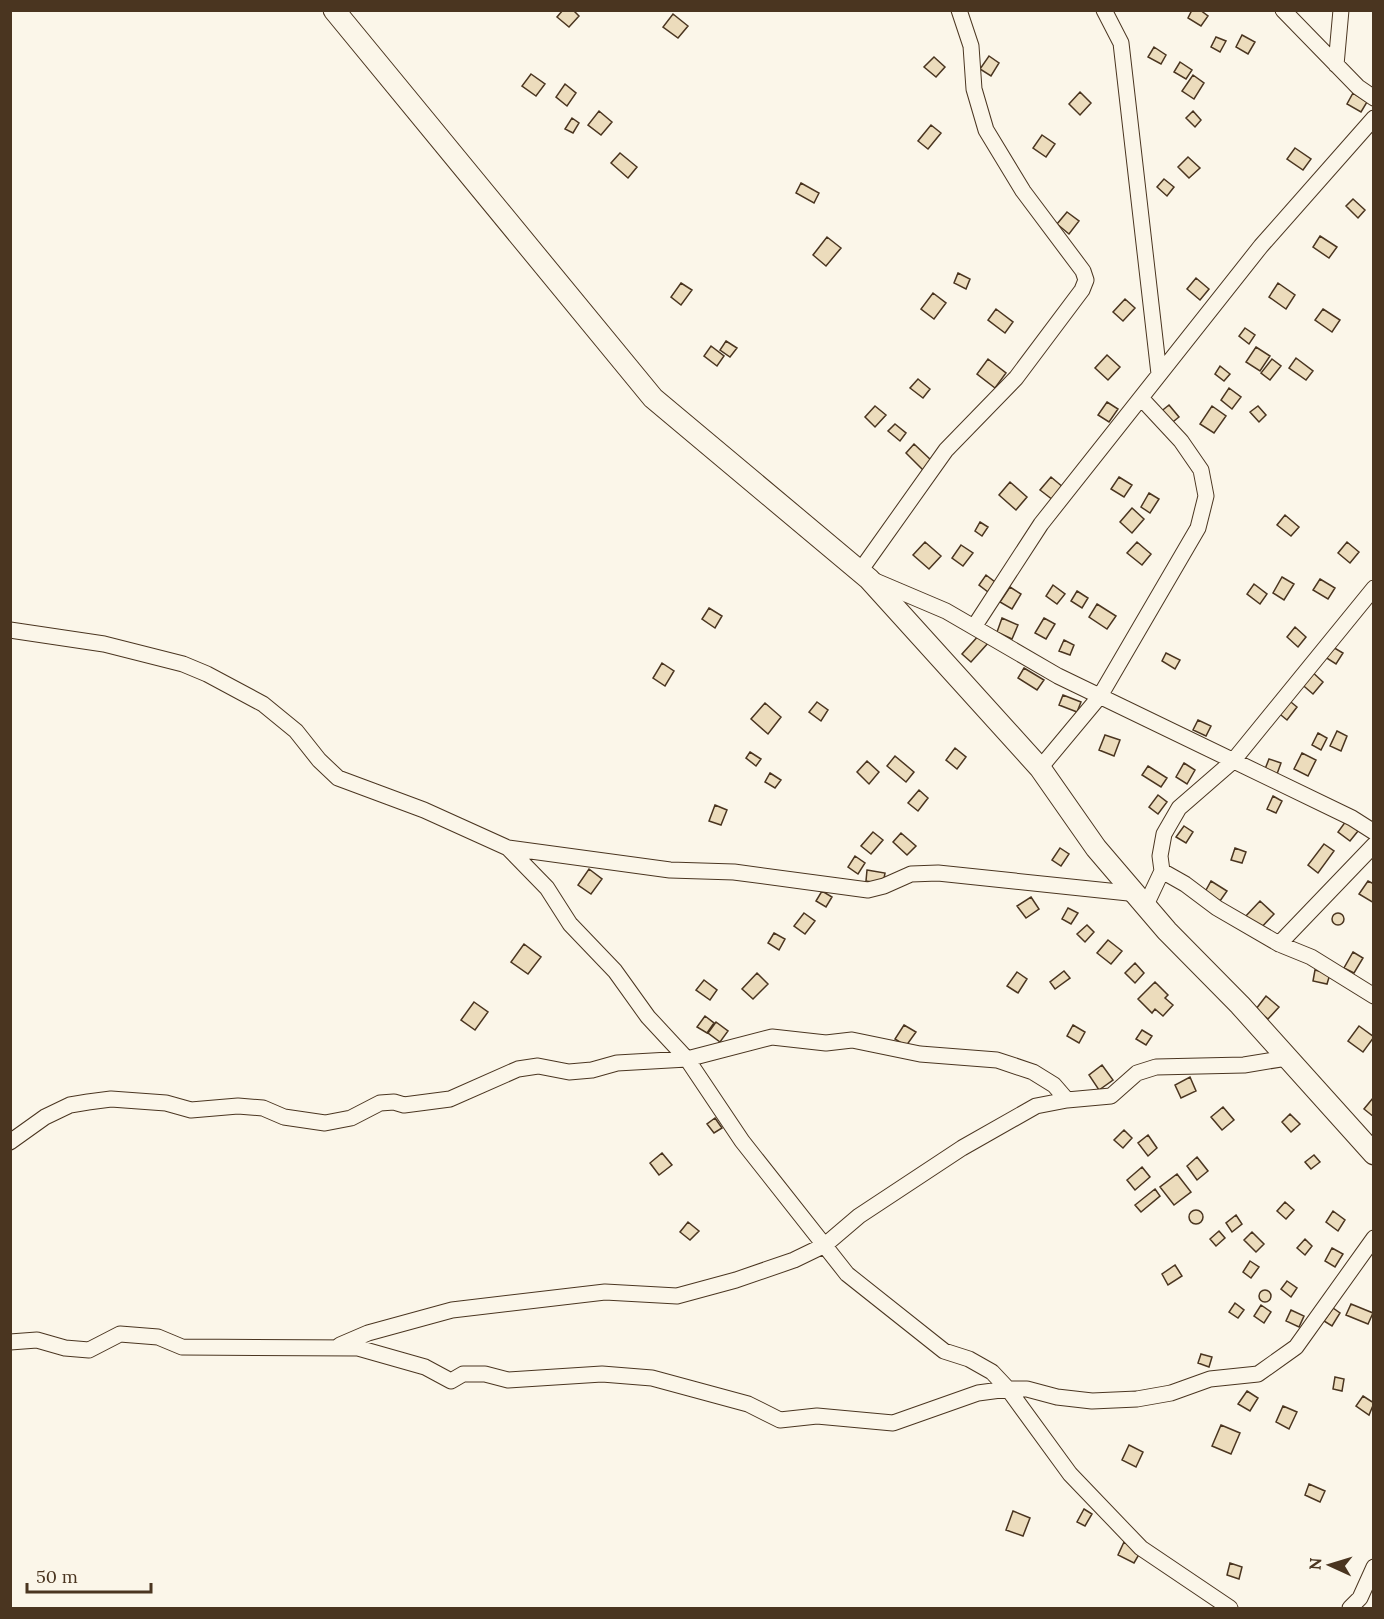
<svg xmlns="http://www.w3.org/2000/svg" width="1384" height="1619" font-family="Lora,serif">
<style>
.building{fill:#ecdcbc;stroke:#4a3520;stroke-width:1.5}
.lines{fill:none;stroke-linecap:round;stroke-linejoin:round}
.street-casing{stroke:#4a3520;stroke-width:17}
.secondary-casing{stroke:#4a3520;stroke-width:23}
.street{stroke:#fbf6e9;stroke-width:15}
.secondary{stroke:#fbf6e9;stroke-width:21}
</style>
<rect width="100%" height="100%" fill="#fbf6e9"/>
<path class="building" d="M563,10H573L579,16L569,27L557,17Z
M1192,10H1200L1208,16L1201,26L1188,18Z
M673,14L688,26L678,38L663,27Z
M1242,35L1255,42L1248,54L1236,47Z
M1216,37L1226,41L1220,52L1211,47Z
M1154,47L1166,55L1161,64L1148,57Z
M989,56L999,63L991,76L980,69Z
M934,57L945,67L936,77L924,67Z
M1180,62L1192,70L1186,79L1174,72Z
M531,74L545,84L536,96L522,86Z
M1193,75L1204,83L1194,99L1182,91Z
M565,84L576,93L567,106L556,97Z
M1080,92L1091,103L1080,115L1069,104Z
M1353,93L1367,102L1361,112L1347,104Z
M599,111L612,122L601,135L588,125Z
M1193,111L1201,120L1195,127L1186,118Z
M572,118L579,123L573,133L565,129Z
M931,125L941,133L928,149L918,141Z
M1042,135L1055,144L1046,157L1033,148Z
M1295,148L1311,159L1303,170L1287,159Z
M620,153L637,167L628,178L611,163Z
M1188,157L1200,168L1189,178L1178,167Z
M1164,179L1174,187L1167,196L1157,187Z
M801,183L819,193L814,203L796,193Z
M1353,199L1365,210L1358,218L1346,206Z
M1067,212L1079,221L1069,234L1057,224Z
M1320,236L1337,247L1329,258L1313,247Z
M827,237L841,248L826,266L813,255Z
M958,273L970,279L966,289L954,283Z
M1196,278L1209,289L1200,300L1187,289Z
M681,283L692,290L681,305L671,297Z
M1278,283L1295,295L1286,309L1269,297Z
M933,293L946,303L934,319L921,309Z
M1125,299L1135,308L1123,321L1113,312Z
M996,309L1013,322L1005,333L988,320Z
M1323,309L1340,320L1332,332L1315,320Z
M1245,328L1255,335L1249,344L1239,336Z
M726,341L737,348L730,357L720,350Z
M711,346L724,356L717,366L704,356Z
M1256,347L1270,356L1260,371L1246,362Z
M1107,355L1120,367L1108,380L1095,368Z
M1296,358L1313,371L1306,380L1289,368Z
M988,359L1006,373L995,388L977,374Z
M1272,359L1281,366L1270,380L1261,373Z
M1220,366L1230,374L1224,381L1215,374Z
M918,379L930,389L923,398L910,388Z
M1229,388L1241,397L1232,409L1221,400Z
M1107,402L1118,409L1109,422L1098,415Z
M1169,405L1179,417L1169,425L1159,413Z
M875,406L886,415L875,427L865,417Z
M1212,406L1226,416L1214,433L1200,424Z
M1258,406L1266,415L1259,422L1250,412Z
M895,424L906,433L900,441L888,431Z
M914,444L932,461L923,470L906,453Z
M1051,477L1064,488L1053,500L1040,490Z
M1119,477L1132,485L1124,497L1111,489Z
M1010,482L1027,497L1016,510L999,495Z
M1149,493L1159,499L1150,513L1141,507Z
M1132,508L1144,519L1132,533L1120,522Z
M1285,515L1299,527L1291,536L1277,525Z
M980,522L988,527L982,536L975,531Z
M925,542L941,556L929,569L913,555Z
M1137,542L1151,554L1142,565L1127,553Z
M1347,542L1359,552L1350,563L1338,553Z
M961,545L973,553L963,566L952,558Z
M986,575L995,582L988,592L979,585Z
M1282,577L1294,584L1284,600L1273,593Z
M1320,579L1335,588L1328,599L1313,590Z
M1254,584L1267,594L1260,604L1247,594Z
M1053,585L1065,594L1057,604L1046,596Z
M1010,587L1021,594L1012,609L1000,602Z
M1077,591L1088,598L1082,608L1071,601Z
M1097,604L1116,616L1107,629L1089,617Z
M709,608L722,616L715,628L702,619Z
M1002,618L1018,625L1012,639L997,632Z
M1044,618L1055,624L1046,639L1035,633Z
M1295,627L1306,637L1298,647L1287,637Z
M980,634L989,642L971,662L962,654Z
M1064,640L1074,645L1070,655L1059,651Z
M1331,646L1343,653L1336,664L1325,657Z
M1166,653L1180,660L1175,669L1162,661Z
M662,663L674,671L665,686L653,678Z
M1024,668L1044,680L1037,690L1018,678Z
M1309,669L1323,682L1313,694L1298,681Z
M1063,695L1081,702L1077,712L1059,705Z
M1286,698L1297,707L1287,720L1276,711Z
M817,702L828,710L821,721L809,712Z
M765,703L781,717L768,734L751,719Z
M1198,720L1211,726L1206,736L1193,730Z
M1337,731L1347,736L1341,751L1330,746Z
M1318,733L1327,738L1321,750L1312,745Z
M1105,735L1120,740L1114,756L1099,750Z
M955,748L966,757L957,769L946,760Z
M750,752L761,759L756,766L746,758Z
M1302,753L1316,760L1308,776L1294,769Z
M895,756L914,772L906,782L887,766Z
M1269,759L1281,763L1277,774L1265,769Z
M867,761L879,772L869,784L857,772Z
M1184,763L1195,770L1187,784L1176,777Z
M1148,766L1167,778L1161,787L1142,775Z
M770,773L781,780L775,788L765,782Z
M919,790L928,798L918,811L908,803Z
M1158,795L1167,802L1158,814L1149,807Z
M1273,796L1282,801L1276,813L1267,809Z
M715,805L727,810L721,825L709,821Z
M1346,821L1358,831L1350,841L1338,832Z
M1184,826L1193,832L1186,843L1176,837Z
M873,832L883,840L871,854L861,846Z
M901,833L916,846L907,855L893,842Z
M1324,844L1334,851L1318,873L1308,865Z
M1060,848L1069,854L1061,866L1052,860Z
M1235,848L1246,852L1242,863L1231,860Z
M855,856L865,863L858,874L848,867Z
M589,869L602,879L591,894L578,885Z
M867,870L885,873L883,884L866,881Z
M1211,881L1227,891L1220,901L1205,892Z
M1368,881L1374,884V903L1359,894Z
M822,891L832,897L826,907L816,901Z
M1031,897L1039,909L1026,918L1017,906Z
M1260,901L1274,914L1258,931L1244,918Z
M1068,908L1078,913L1071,924L1062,919Z
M804,913L815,921L805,934L794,926Z
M1332 919a6 6 0 1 1 12 0a6 6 0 1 1-12 0Z
M1087,925L1094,932L1085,942L1077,934Z
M774,933L785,939L779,950L768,943Z
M1108,940L1122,951L1111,964L1097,953Z
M524,944L541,957L528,974L511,962Z
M1353,952L1363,958L1354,973L1344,968Z
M1135,963L1144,973L1135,983L1125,973Z
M1315,970L1330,974L1327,984L1313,981Z
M1064,971L1070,978L1055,989L1050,982Z
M1017,972L1027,979L1018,993L1007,986Z
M757,973L768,984L753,999L742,989Z
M704,980L717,990L710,1000L696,990Z
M1155,982L1168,995L1165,998L1173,1005L1163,1016L1155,1009L1152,1013L1138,999Z
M1266,996L1279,1007L1268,1019L1256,1009Z
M474,1002L488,1012L475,1030L461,1020Z
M705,1016L714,1023L707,1033L697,1027Z
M716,1022L728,1031L720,1042L708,1033Z
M904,1025L916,1032L906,1046L895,1039Z
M1073,1025L1085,1032L1079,1043L1067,1036Z
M1359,1026L1374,1037L1363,1052L1348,1041Z
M1142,1030L1152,1036L1146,1045L1136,1039Z
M1102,1065L1113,1080L1099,1090L1089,1075Z
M1190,1077L1196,1091L1181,1098L1175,1085Z
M1373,1098H1374V1117L1364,1109Z
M1223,1107L1234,1120L1222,1130L1211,1117Z
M1290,1114L1300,1124L1291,1132L1282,1122Z
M715,1118L722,1128L714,1133L707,1124Z
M1124,1130L1132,1138L1123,1148L1114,1140Z
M1148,1135L1157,1148L1148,1156L1138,1143Z
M662,1153L672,1165L659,1175L650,1163Z
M1314,1155L1320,1162L1311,1169L1305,1162Z
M1197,1157L1208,1171L1197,1180L1187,1166Z
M1142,1167L1150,1177L1135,1190L1127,1180Z
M1177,1174L1191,1192L1174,1205L1160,1187Z
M1155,1189L1160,1196L1141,1212L1135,1205Z
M1285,1202L1294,1210L1286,1219L1277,1211Z
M1189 1217a7 7 0 1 1 14 0a7 7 0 1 1-14 0Z
M1333,1211L1345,1220L1338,1231L1326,1222Z
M1236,1215L1242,1224L1232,1232L1226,1223Z
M688,1222L699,1231L690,1240L680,1232Z
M1219,1231L1225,1238L1216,1246L1210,1239Z
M1252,1232L1264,1244L1256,1252L1244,1240Z
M1305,1239L1312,1246L1305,1255L1297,1248Z
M1332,1248L1343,1254L1335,1267L1325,1261Z
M1250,1261L1259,1267L1251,1278L1243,1272Z
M1175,1265L1182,1276L1168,1285L1162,1274Z
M1287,1281L1297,1288L1291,1297L1281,1289Z
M1259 1296a6 6 0 1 1 12 0a6 6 0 1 1-12 0Z
M1235,1303L1244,1310L1238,1318L1229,1312Z
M1351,1304L1373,1313L1368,1324L1346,1315Z
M1261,1305L1271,1312L1264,1323L1254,1316Z
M1333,1308L1340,1313L1332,1326L1324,1321Z
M1291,1310L1304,1316L1299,1327L1286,1321Z
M1201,1354L1212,1357L1209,1367L1198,1363Z
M1335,1377L1344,1379L1342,1391L1333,1389Z
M1247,1391L1258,1398L1250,1411L1238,1404Z
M1363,1396L1374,1403L1369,1415L1356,1406Z
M1283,1406L1297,1412L1289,1429L1276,1422Z
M1221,1425L1240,1433L1231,1454L1212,1446Z
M1129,1445L1143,1452L1136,1467L1122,1460Z
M1309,1484L1325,1491L1320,1502L1305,1495Z
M1084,1509L1092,1514L1085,1526L1077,1522Z
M1013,1511L1030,1518L1023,1536L1006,1530Z
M1124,1542L1141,1551L1134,1563L1118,1555Z
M1230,1563L1242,1567L1239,1579L1227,1575Z"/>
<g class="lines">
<defs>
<path id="street" d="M1104,10L1121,43L1159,374
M1283,10L1358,87L1374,98
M1336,65L1341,10
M860,571L946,450L1016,378L1082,290L1086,280L1083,271L1023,191L986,130L974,89L971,46L959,10
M873,580L946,611L1058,676L1352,818L1374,832
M974,627L1041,524L1261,246L1374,118
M10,630L104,644L183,664L207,674L263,704L296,731L319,760L338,778L424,810L508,848L670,870L734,872L868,890L884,886L911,874L938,873L1138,894
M1040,768L1100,696L1198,528L1206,496L1201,470L1181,441L1141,398
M508,848L547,888L570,924L615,971L648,1017L687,1059L742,1141L847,1274L944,1351L969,1359L992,1372L1008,1389L1070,1474L1141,1548L1230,1608
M1162,871L1160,856L1164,834L1179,808L1233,761L1374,588
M1146,905L1162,871L1185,884L1217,908L1279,944L1311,957L1374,996
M1279,944L1374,845
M10,1142L45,1117L70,1105L88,1102L111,1099L166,1103L191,1110L238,1106L263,1108L284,1117L325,1123L351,1118L380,1103L394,1102L404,1105L450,1099L518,1069L538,1066L569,1072L592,1070L617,1063L687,1059L772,1037L826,1043L852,1040L920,1054L997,1060L1033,1072L1054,1085L1067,1100L1111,1096L1137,1073L1156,1067L1244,1065L1287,1058
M10,1342L37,1340L65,1348L89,1350L120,1334L158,1337L182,1347L358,1348L425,1367L451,1381L463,1374H485L508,1380L602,1374L652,1378L748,1404L780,1420L817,1416L893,1423L978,1393L1008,1389H1027L1057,1397L1092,1401L1137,1399L1171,1393L1210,1379L1258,1374L1296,1347L1374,1238
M340,1345L368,1333L452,1310L605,1292L677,1296L736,1280L794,1260L825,1245L859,1216L962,1148L1036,1106L1067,1100
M1350,1608L1360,1598L1374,1567"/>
<path id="secondary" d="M334,10L653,398L869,579L1040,768L1096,848L1167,931L1240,1005L1374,1154"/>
</defs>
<use href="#street" class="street-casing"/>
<use href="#secondary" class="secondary-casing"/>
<use href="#street" class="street"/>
<use href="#secondary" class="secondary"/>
</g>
<rect width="1384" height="1619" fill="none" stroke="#4a3520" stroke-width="24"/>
<g transform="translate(1330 1565) rotate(274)" stroke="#fbf6e9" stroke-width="4.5" paint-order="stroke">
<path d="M0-4.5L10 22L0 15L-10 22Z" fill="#4a3520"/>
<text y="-9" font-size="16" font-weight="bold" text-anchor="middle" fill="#4a3520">N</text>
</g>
<path d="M27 1583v9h124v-9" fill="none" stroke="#4a3520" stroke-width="3"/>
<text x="36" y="1583" font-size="18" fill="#4a3520" stroke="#fbf6e9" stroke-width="4.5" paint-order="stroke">50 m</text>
</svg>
